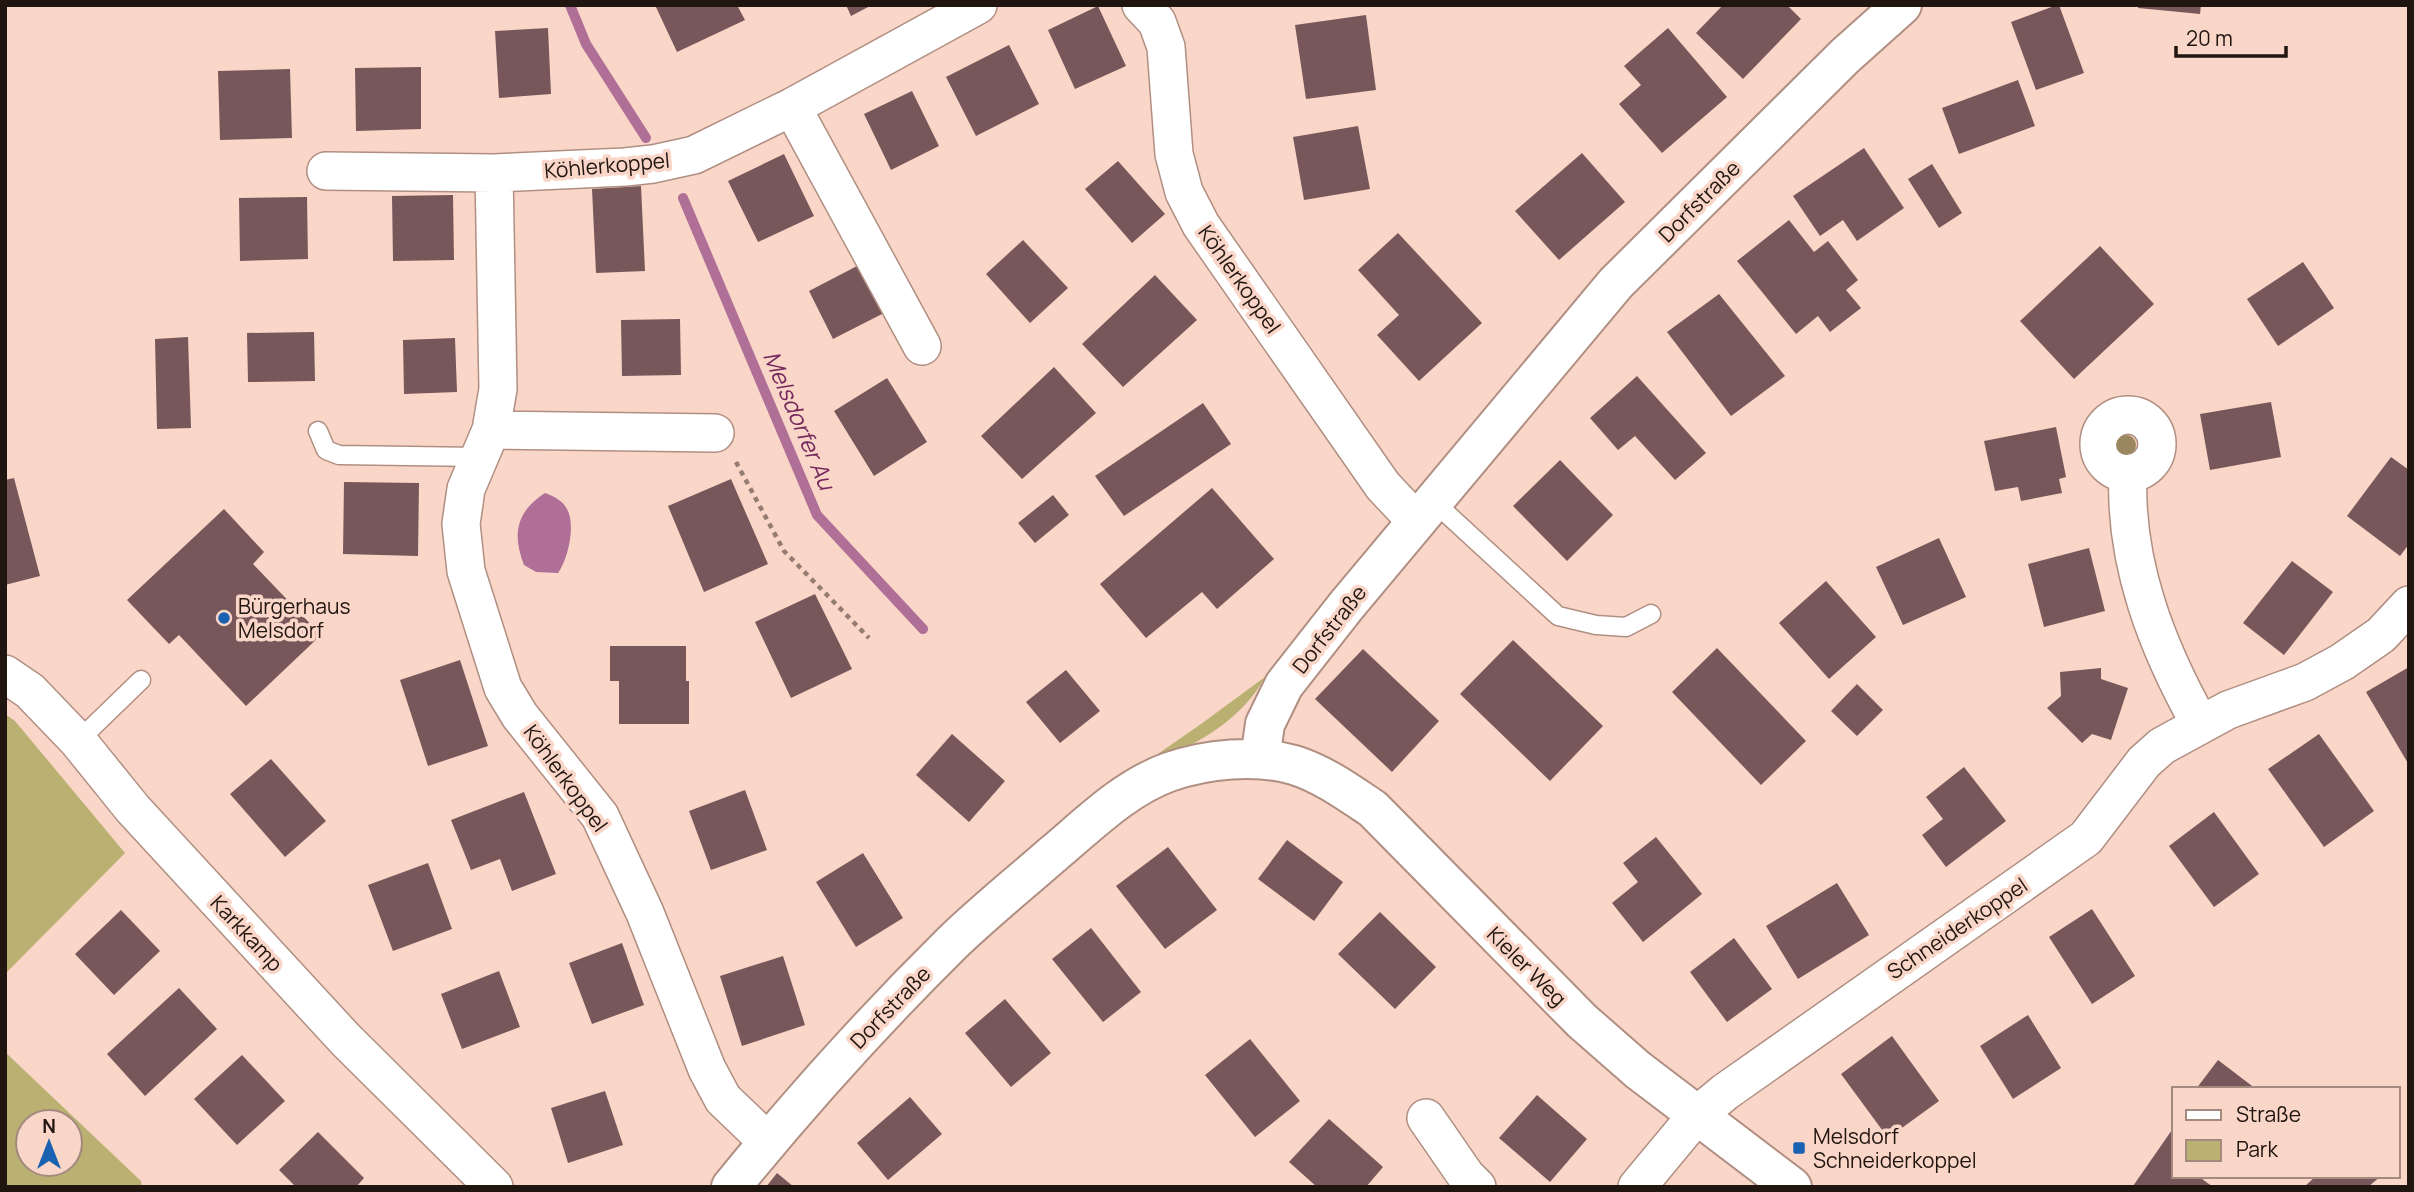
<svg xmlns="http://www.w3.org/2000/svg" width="2414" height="1192" font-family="Manrope,sans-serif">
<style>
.green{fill:#bab071;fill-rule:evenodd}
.water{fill:#af6f96}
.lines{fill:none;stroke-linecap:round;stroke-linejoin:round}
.stream{stroke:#af6f96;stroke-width:10}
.building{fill:#78575a}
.lane-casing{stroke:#b08f82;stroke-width:21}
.street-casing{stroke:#b08f82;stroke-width:40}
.secondary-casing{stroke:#b08f82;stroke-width:42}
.path{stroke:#957c73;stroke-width:4.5;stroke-dasharray:5 5;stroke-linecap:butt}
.lane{stroke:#fff;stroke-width:18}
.street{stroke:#fff;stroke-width:37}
.secondary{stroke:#fff;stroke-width:38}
.tree{fill:#9a865f}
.poi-dot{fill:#1a61b1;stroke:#f9d6c8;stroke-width:2.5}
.labels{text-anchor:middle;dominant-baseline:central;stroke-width:7;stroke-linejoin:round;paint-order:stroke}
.street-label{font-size:21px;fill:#211510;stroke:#f9d6c8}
.poi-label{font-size:21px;fill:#211510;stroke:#f9d6c8;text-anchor:start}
.water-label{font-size:23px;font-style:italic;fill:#75285c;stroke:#f9d6c8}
</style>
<rect width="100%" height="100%" fill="#f9d6c8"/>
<path class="green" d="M1265,677C1237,729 1180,751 1129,774L1201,724Z
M5,714L15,721L125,853L5,974Z
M5,1052L141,1181L142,1187H5ZM28,1122H70V1164H28Z"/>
<path class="water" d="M545,493C554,496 563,501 567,509C576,525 568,559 558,573L536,572L524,565C512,534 516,512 545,493Z"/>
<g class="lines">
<path class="stream" d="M570,5L586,44L646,138
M683,198L817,515L923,629"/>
</g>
<path class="building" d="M655,5H737L745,20L677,52Z
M846,5H872L851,16Z
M1723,5H1787L1801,19L1743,79L1696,33Z
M2057,5H2059L2084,73L2036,90L2011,22Z
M2139,5H2201L2200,14L2138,8Z
M1098,6L1126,66L1075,89L1048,30Z
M1366,15L1376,90L1306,99L1295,25Z
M548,28L551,94L499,98L495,31Z
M1668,28L1727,97L1662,153L1619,104L1641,85L1624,66Z
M1009,45L1039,104L976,136L946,77Z
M421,67V129L356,131L355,68Z
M290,69L292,138L220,140L218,71Z
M2018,80L2035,126L1959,154L1942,108Z
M912,91L939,146L891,170L864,114Z
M1358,126L1370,189L1304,200L1293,137Z
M1864,148L1904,208L1857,241L1843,220L1820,236L1793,196Z
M1582,153L1625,202L1559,260L1515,211Z
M784,154L814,216L758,242L728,181Z
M1118,161L1165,214L1132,243L1085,189Z
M1932,164L1962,213L1939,228L1908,179Z
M641,186L645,271L596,273L592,189Z
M453,195L454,260L393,261L392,196Z
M307,197L308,259L240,261L239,198Z
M1789,220L1814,252L1828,241L1858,280L1846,290L1861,308L1830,332L1818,316L1796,334L1737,261Z
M1398,233L1482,323L1419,381L1377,335L1399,315L1358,270Z
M1023,240L1068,288L1030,323L986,274Z
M2100,246L2154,304L2074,379L2020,321Z
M2303,262L2334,308L2278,346L2247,299Z
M859,265L884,313L833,339L809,291Z
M1155,275L1197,320L1123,387L1082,344Z
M1719,294L1785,376L1731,416L1667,332Z
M680,319L681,375L622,376L621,320Z
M314,332L315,381L248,382L247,333Z
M188,337L191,428L157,429L155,339Z
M455,338L457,392L404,394L403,340Z
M1054,367L1096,413L1022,479L981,436Z
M1637,376L1706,453L1675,480L1635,436L1618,450L1590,418Z
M887,378L927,442L874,476L834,411Z
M2271,402L2281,457L2210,470L2200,414Z
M1203,403L1231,444L1124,516L1095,476Z
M2056,427L2066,477L2059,479L2062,493L2021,501L2018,487L1995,491L1984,441Z
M2391,457L2409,470V544L2400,556L2347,516Z
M1560,460L1613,515L1567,561L1513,506Z
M14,478L40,576L5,585V480Z
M731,479L768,564L704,592L668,506Z
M344,482L419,483L418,556L343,554Z
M1212,488L1274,559L1217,609L1202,592L1146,638L1100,584Z
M1053,495L1069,515L1035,543L1018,523Z
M224,509L264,552L253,564L321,635L246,706L179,635L169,644L127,600Z
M1939,538L1966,597L1903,625L1876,567Z
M2089,548L2105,611L2044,627L2028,564Z
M2292,561L2333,592L2284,655L2243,623Z
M1826,581L1876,637L1829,679L1779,623Z
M815,594L852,669L791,698L755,622Z
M1513,640L1603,726L1550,781L1460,694Z
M610,646H686V681H689V724H619V681H610Z
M1717,648L1806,741L1761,785L1672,692Z
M1363,649L1439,721L1392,772L1315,699Z
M460,660L488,746L428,766L400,680Z
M2409,667V765L2366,692Z
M2101,668V679L2128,688L2111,740L2092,734L2082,743L2047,708L2061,696L2060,672Z
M1066,670L1100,711L1060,743L1026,702Z
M1857,684L1883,710L1857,736L1831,711Z
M952,734L1005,781L969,822L916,775Z
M2319,734L2374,811L2324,847L2268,769Z
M271,759L326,821L285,857L230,794Z
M1964,767L2006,821L1946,867L1922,835L1943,819L1926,797Z
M745,790L767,850L711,870L689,811Z
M524,792L556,874L512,891L500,859L471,870L451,820Z
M2214,812L2259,874L2214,907L2169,846Z
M1656,837L1702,894L1643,942L1612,903L1638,882L1623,863Z
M1287,840L1343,882L1314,921L1258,879Z
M1168,847L1217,910L1165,949L1116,886Z
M863,853L903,918L856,947L816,882Z
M428,863L452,929L393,951L368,885Z
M1837,883L1869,935L1798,979L1766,926Z
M2092,909L2135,976L2092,1004L2049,937Z
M121,910L160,951L114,995L75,954Z
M1380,912L1436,967L1395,1009L1338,954Z
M1091,928L1141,992L1103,1022L1052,959Z
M1734,938L1772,989L1727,1022L1690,972Z
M622,943L644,1005L592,1024L569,963Z
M783,956L805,1025L742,1046L720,976Z
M499,971L520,1027L462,1049L441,994Z
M179,988L217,1029L145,1096L107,1054Z
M1005,999L1051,1053L1011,1087L965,1033Z
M2028,1015L2061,1068L2013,1099L1980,1046Z
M1892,1036L1939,1101L1888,1138L1841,1074Z
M1250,1039L1300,1101L1255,1137L1205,1075Z
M242,1055L285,1101L237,1145L194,1099Z
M2218,1060L2256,1089H2196Z
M605,1091L623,1145L568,1163L551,1108Z
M1537,1095L1587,1139L1550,1182L1499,1138Z
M910,1097L942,1134L888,1180L857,1143Z
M1329,1119L1383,1167L1366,1187H1317L1289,1162Z
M2174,1127V1176H2198L2213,1187H2135L2133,1186Z
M318,1132L364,1178L356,1187H296L279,1170Z
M777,1173L794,1187H766Z
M2316,1176H2381L2368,1187H2304Z"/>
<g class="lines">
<defs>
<path id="lane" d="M318,431L326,450L339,455L479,457
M1433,501L1558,616L1596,625L1626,627L1651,614
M78,741L141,680"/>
<path id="street" d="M1141,5L1157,22L1166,47L1174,154L1184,192L1201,225L1383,486L1416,521
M792,107L922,346
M326,171L494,173
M2099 444a29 29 0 1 1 58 0a29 29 0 1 1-58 0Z
M491,430L715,433
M2128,474C2124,563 2157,647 2200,724
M5,674L30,691L78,741L133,809L345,1039L494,1187
M1426,1118L1466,1176L1477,1187
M768,1142L723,1099L707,1069L645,913L600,816L520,716L503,688L466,571L461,524L466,489L491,430L498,389L494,173L625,167L653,164L694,155L792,107L978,5
M1637,1187L1696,1116L1725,1092L2086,838L2144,762L2162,746L2228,710L2305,682L2342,662L2381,635L2409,605"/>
<path id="secondary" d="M1260,759L1265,724L1284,685L1346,606L1616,283L1845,56L1902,5
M731,1187C801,1101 874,1020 952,943C984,912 1019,884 1052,855C1087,826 1124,788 1169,772C1206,759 1256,754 1294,765C1323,774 1349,793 1373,809L1582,1021L1638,1070L1792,1187"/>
</defs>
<use href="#lane" class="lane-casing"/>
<use href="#street" class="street-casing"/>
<use href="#secondary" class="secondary-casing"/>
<path class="path" d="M736,462L784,551L869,638"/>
<use href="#lane" class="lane"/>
<use href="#street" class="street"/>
<use href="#secondary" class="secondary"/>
</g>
<circle class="tree" cx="2126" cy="445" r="10"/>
<g class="poi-dot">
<circle cx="224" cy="618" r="7"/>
<rect x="1792" y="1141" width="14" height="14" rx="3.5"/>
</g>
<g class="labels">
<g class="street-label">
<text transform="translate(607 165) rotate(-5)">Köhlerkoppel</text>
<text transform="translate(1699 201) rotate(-45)">Dorfstraße</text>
<text transform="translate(1240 279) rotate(55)">Köhlerkoppel</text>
<text transform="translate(1329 629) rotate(-52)">Dorfstraße</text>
<text transform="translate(566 778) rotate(54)">Köhlerkoppel</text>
<text transform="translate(1957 928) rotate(-34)">Schneiderkoppel</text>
<text transform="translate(247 933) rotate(47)">Karkkamp</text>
<text transform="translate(1527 966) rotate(45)">Kieler Weg</text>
<text transform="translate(890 1007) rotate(-46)">Dorfstraße</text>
</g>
<g class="poi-label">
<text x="238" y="606">Bürgerhaus<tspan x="238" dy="24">Melsdorf</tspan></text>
<text x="1813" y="1136">Melsdorf<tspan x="1813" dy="24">Schneiderkoppel</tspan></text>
</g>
<g class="water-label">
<text transform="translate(800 420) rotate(67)">Melsdorfer Au</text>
</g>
</g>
<rect width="2414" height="1192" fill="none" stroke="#211510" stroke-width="14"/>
<rect x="2172" y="1087" width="228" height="91" fill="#f9d6c8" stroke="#a3897e" stroke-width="2"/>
<rect x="2186" y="1110" width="35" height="10" fill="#ffffff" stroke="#a3897e" stroke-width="2"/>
<text x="2236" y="1122" font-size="21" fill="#211510">Straße</text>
<rect x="2186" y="1140" width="35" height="21" fill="#bab071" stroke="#a3897e" stroke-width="2"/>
<text x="2236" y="1157" font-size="21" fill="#211510">Park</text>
<g transform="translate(49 1143)"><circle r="33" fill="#f9d6c8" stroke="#a3897e" stroke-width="2"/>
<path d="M0-5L12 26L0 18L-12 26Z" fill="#1a61b1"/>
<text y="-10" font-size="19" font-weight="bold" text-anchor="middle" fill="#211510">N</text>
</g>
<path d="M2176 46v10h110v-10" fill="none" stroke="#211510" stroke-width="3.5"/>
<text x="2186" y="46" font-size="21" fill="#211510" stroke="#f9d6c8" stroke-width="5" paint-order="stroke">20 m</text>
</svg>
